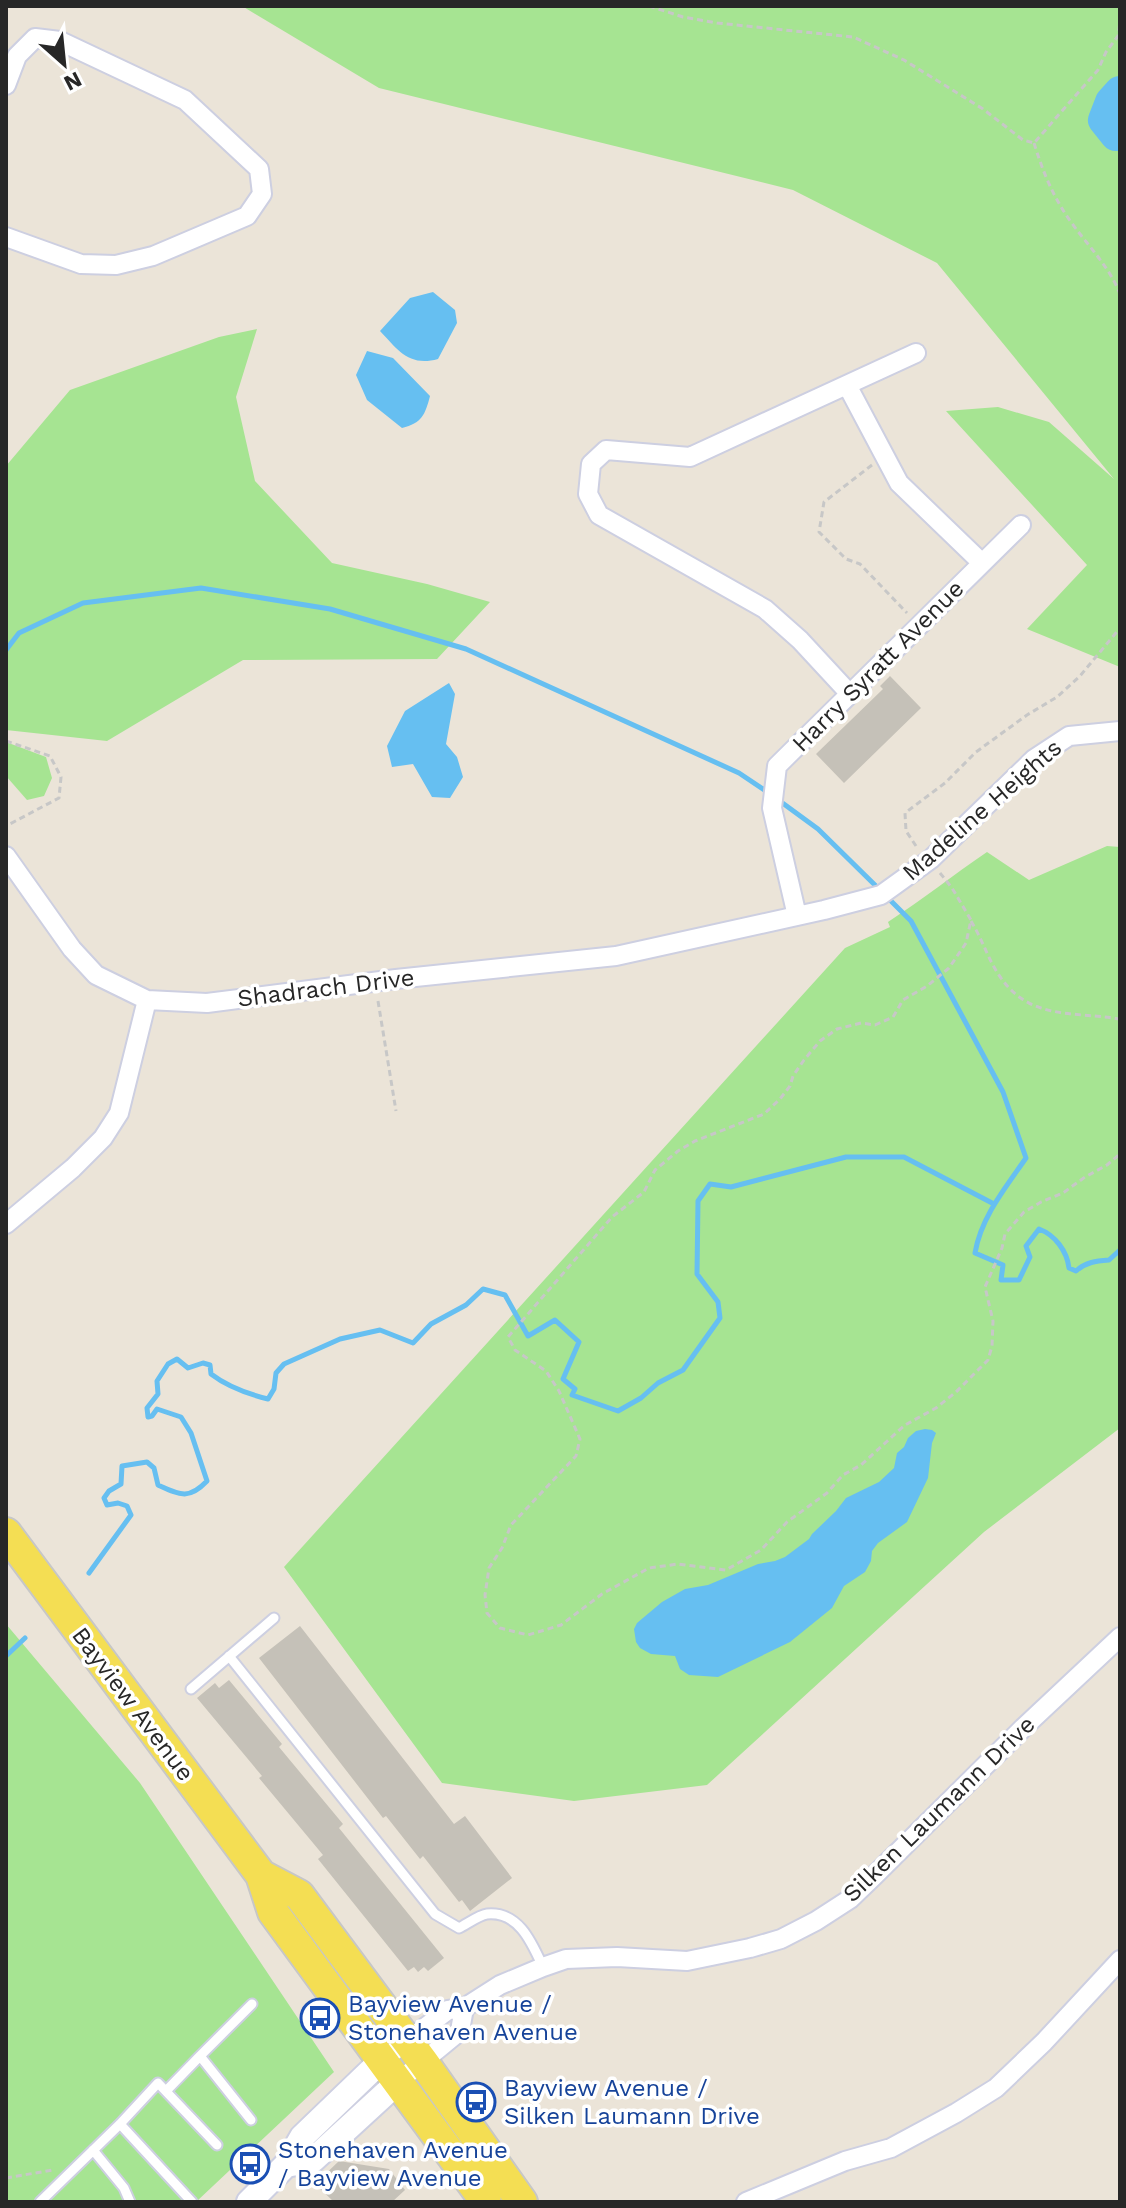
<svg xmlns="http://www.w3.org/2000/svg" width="1126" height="2208" font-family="'Work Sans',sans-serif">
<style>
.green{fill:#a6e492}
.water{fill:#66bff1}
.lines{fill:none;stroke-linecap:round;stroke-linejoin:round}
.stream{stroke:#66bff1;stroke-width:5}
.river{stroke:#66bff1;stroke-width:32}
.building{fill:#c5c1b8}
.service-casing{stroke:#cdcfe1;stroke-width:13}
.minor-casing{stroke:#cdcfe1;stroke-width:22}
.tertiary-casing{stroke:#cdcfe1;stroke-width:28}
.primary-casing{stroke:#c7c7c7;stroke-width:34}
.path{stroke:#c7c7c7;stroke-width:3;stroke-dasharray:6 4;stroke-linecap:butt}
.service{stroke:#fff;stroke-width:9}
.minor{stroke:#fff;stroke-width:18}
.tertiary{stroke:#fff;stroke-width:24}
.primary{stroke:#f4de53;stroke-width:30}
.labels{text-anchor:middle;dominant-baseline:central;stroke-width:7;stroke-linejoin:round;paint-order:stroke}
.street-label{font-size:24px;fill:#272727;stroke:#fff}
.transit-label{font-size:24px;fill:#164399;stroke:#fff;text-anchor:start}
</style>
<rect width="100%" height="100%" fill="#ebe4d8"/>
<path class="green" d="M242,6H1120V667L1027,629L1087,565L946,411L998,407L1049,422L1114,479L937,263L793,190L379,88Z
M257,329L236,397L255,481L332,563L427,584L490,602L437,659L243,660L107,741L6,730V466L70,390L219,337Z
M6,742L46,757L52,778L44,796L27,800L6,776Z
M1107,846L1120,847V1428L984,1532L707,1785L574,1801L442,1783L284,1567L845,948L890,927L888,922C922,900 953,875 987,852L1029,880Z
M6,1624L140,1783L334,2072L196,2202H6Z"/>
<path class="water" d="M433,292L455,310L457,323L438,359C409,367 398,350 380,331L410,298Z
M367,351L393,358L430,396C425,415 422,423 402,428L367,400L356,375Z
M449,683L455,694L446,744L457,757L463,777L450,798L432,797L413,764L392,767L387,746L405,711Z
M925,1429L932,1430L936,1433L932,1443L928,1478L907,1522L878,1543L872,1551L871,1561L865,1572L844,1586L832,1608L790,1642L718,1677L689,1675L680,1669L675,1656L651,1654L640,1648L636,1642L634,1629L637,1623L662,1602L685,1589L708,1585L758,1564L775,1561L785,1557L809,1539L812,1534L836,1511L846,1498L879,1482L894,1468L897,1453L904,1447L908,1438L916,1431Z"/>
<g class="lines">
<path class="stream" d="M6,650L19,633L83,603L201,588L330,609L466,649L739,773L769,793
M777,799L818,829L880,890
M887,897L911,921L1003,1092L1026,1158C1006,1187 981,1217 975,1253L1003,1265L1001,1280H1019L1030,1257L1026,1246L1039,1229C1055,1235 1067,1251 1069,1268L1076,1271C1086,1262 1096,1261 1109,1260L1120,1250
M89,1573L131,1515L127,1506L118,1503L107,1505L104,1498L109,1491L121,1484L122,1466L147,1462L154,1468L158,1485C180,1495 189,1500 207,1481L191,1433L181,1417L157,1409L152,1416L148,1417L147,1408L158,1394L157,1381L168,1364L177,1359L188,1368L203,1363L210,1365L211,1374C228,1387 248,1394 268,1399L274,1389L276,1373L284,1364L340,1339L380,1330L413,1343L431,1324L466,1305L483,1289L505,1295L528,1336L555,1320L579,1342L563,1379L575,1389L572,1395L618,1411L641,1398L658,1383L683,1370L720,1318L718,1302L697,1274L698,1201L710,1184L731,1187L846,1157H904L994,1204
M6,1656L25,1638"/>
<path class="river" d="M1120,92L1111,102L1104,120L1116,135H1120"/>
</g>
<path class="building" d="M890,676L921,708L844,783L816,754L883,689L880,686Z
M300,1626L454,1824L465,1816L512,1878L470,1911L462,1900L459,1902L423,1856L420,1859L386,1816L383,1818L259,1658Z
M229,1680L282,1744L279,1747L343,1824L339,1828L444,1958L428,1971L424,1967L418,1972L414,1967L408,1971L318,1859L323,1855L259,1778L262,1776L197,1698L215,1683L219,1688Z
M339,2161L389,2169L405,2190L392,2202H334L315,2184Z"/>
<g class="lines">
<defs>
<path id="service" d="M229,1656L435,1914L459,1928C467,1924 479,1915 487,1914C519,1911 532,1943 543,1967
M191,1689L274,1618
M200,2056L252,2004
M166,2091L200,2056L251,2120
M120,2124L192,2202
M93,2150L124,2188L130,2202
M40,2202L120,2124L158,2083L217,2145"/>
<path id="minor" d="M6,85L17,56L35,38L60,41L185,100L259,169L262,194L247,216L153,256L116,265L81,264L6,237
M847,385L899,483L982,563
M850,694L800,640L765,609L599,515L588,494L591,464L606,450L690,457L916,353
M6,856L72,949L96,975L147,1000L207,1003L396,979L616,956L824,910L881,895L931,859L1034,759L1069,736L1120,731
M797,916L772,808L777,766L1021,525
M6,1224L73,1168L103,1138L119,1113L147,1000
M381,2061L448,2010L464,2008L500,1985L543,1967L566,1959L617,1957L687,1961L750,1948L781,1939L816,1921L850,1899L875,1875L1023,1728L1120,1637
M398,2082L460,2031L464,2008
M746,2202L845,2161L891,2148L956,2113L996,2088L1044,2042L1120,1960"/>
<path id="tertiary" d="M286,2165L313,2160L398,2082
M249,2202L286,2165L302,2137L381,2061"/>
<path id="primary" d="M6,1533L261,1875L273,1912L486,2202
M261,1875L299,1895L423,2062L522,2202"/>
</defs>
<use href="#service" class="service-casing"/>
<use href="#minor" class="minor-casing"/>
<use href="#tertiary" class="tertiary-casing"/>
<use href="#primary" class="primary-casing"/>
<path class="path" d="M649,6L683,17L717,23L853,37L904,60L983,109L1023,140L1034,143L1098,70L1106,52L1118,36L1120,21
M1034,143C1043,172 1053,197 1071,222C1088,246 1109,266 1120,294
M872,465L824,502L819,532L846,559L860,564L907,613
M6,741L50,756L61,777L59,798L6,826
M916,846L906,831L905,813L945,783L976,752L1027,715L1057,697L1080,676L1120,628
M940,873L952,888L971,920L966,943L949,968L927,986L903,1000L893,1017L875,1025L861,1023L837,1029L820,1041L804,1060L793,1076L790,1086L780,1099L764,1114L695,1141L678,1151L655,1170L644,1192L612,1217L508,1337L515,1350L546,1371L559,1391L580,1439L576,1456L511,1525L502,1548L489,1568L485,1595L487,1613L500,1628L528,1635L561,1625L602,1594L649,1568L678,1564L726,1570L761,1550L787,1522L827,1493L843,1475L861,1465L905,1425L936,1408L956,1392L988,1360L992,1346L993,1321L985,1287L1002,1248L1005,1234L1024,1212L1041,1202L1063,1193L1085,1177L1107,1165L1120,1154
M971,921C981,937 987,956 997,972C1027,1021 1071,1011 1120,1019
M378,1001L396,1111
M6,2178L53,2170"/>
<use href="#service" class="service"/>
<use href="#minor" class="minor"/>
<use href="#tertiary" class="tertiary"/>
<use href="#primary" class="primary"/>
</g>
<defs>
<symbol id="bus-ring" viewBox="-11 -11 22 22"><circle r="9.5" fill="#fff" stroke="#1a4fb4" stroke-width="1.5"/><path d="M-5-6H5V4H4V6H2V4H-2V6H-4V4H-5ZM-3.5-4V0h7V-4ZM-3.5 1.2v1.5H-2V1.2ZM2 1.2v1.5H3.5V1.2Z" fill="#1a4fb4"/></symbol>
</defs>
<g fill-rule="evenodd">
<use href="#bus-ring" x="298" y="1996" width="44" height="44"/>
<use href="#bus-ring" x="454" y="2080" width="44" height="44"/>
<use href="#bus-ring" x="228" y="2142" width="44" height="44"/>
</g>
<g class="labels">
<g class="street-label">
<text transform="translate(878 666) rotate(-45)">Harry Syratt Avenue</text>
<text transform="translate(982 810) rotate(-41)">Madeline Heights</text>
<text transform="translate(326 988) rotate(-7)">Shadrach Drive</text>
<text transform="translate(133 1704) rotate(53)">Bayview Avenue</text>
<text transform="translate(939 1809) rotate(-44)">Silken Laumann Drive</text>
</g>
<g class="transit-label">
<text x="348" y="2004">Bayview Avenue /<tspan x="348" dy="28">Stonehaven Avenue</tspan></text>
<text x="504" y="2088">Bayview Avenue /<tspan x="504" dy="28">Silken Laumann Drive</tspan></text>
<text x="278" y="2150">Stonehaven Avenue<tspan x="278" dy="28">/ Bayview Avenue</tspan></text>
</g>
</g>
<rect width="1126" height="2208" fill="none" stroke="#272727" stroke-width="16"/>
<g transform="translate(64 64) rotate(153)" stroke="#ffffff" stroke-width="6" paint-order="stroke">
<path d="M0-6L14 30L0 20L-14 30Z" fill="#272727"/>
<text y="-12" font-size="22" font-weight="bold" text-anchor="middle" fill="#272727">N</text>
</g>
</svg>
